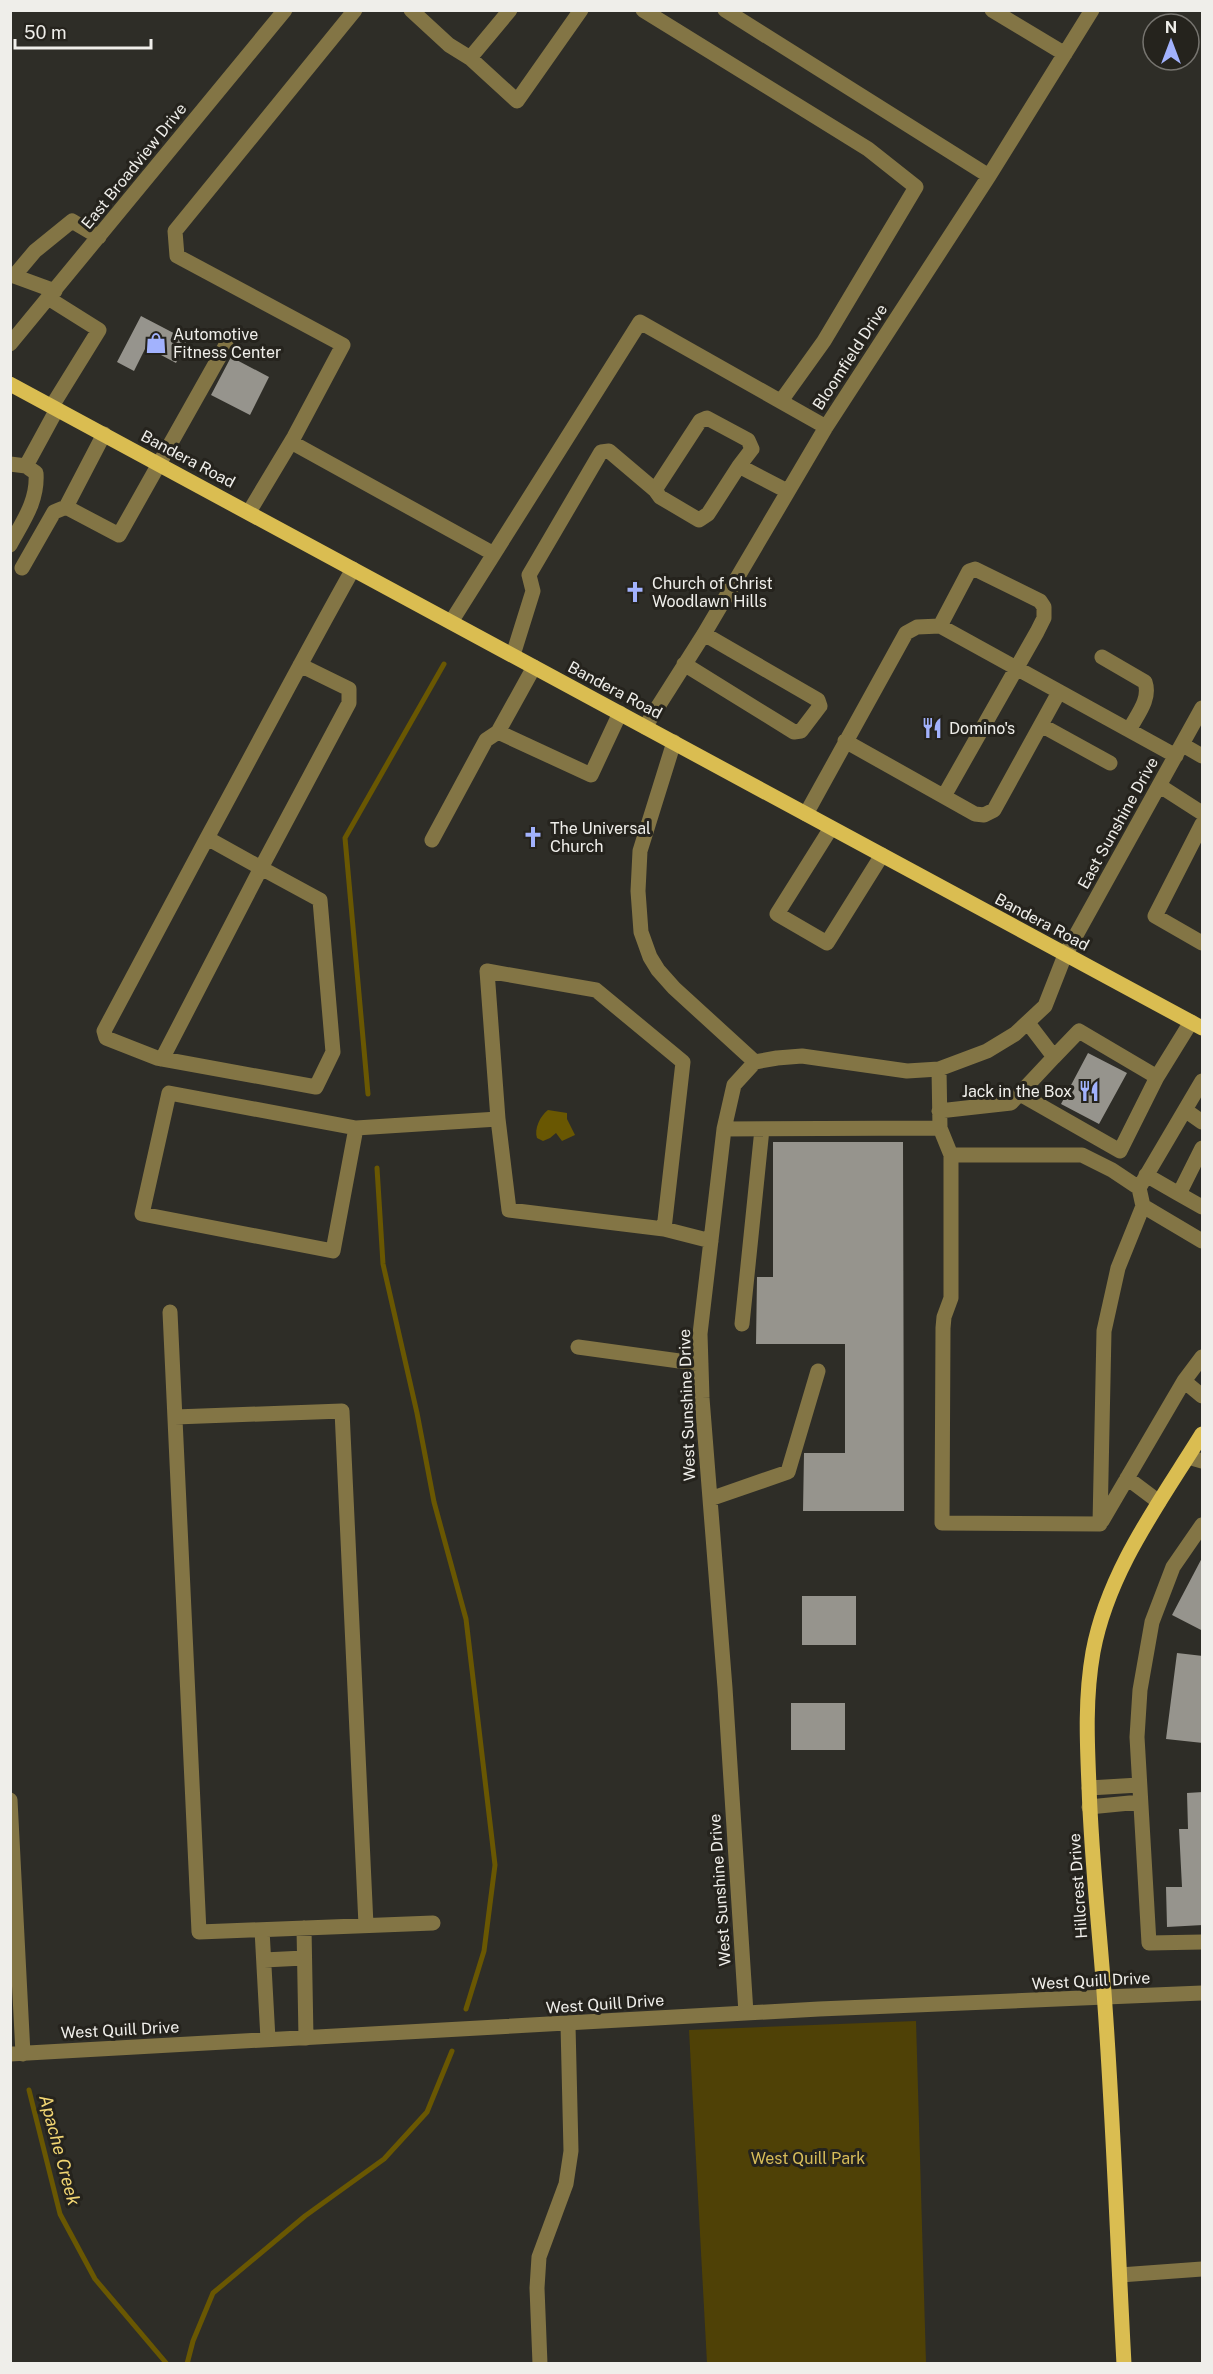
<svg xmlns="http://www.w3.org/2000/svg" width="1213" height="2374" font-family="'Public Sans',sans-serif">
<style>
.green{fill:#4f4106}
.water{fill:#695702}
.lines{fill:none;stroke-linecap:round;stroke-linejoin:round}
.stream{stroke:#695702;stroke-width:5}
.building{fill:#96948d}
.minor{stroke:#837545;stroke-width:15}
.major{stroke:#dabd51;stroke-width:15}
.labels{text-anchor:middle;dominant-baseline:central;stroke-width:6;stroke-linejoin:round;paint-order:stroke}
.street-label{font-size:16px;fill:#efeeea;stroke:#25231d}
.poi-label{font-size:16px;fill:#efeeea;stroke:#25231d;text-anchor:start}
.park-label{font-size:16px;fill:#d8bd59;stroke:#25231d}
.water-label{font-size:18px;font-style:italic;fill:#f2d673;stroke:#25231d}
</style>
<rect width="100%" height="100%" fill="#2e2d27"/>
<path class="green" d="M916,2021L926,2363H707L689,2030Z"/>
<path class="water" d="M548,1110L567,1113V1119L575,1135L562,1141L556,1133L550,1138L543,1141L537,1138C534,1129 540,1116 548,1110Z"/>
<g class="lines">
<path class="stream" d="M368,1094L345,838L444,664
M377,1168L383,1264L417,1413L434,1502L466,1619L495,1865L484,1951L466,2009
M29,2090L60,2214L95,2279L167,2364
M187,2364L193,2341L213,2293L305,2216L384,2159L427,2112L452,2051"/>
</g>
<path class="building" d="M141,316L187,340L176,363L146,347L134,371L117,362Z
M231,357L269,377L250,415L211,395Z
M1088,1053L1127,1073L1099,1124L1061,1104Z
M773,1142H903L904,1511H803L804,1453H845V1344H756L757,1277H773Z
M1203,1556V1631L1172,1615Z
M802,1596H856V1645H802Z
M1177,1653L1203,1656V1743L1166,1739Z
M791,1703H845V1750H791Z
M1203,1792V1925L1167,1927L1166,1887H1182L1179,1829H1188L1187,1793Z"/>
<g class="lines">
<path class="minor" d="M411,10L449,45L470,58L510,10
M643,10L868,149L916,187L824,341L781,401
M725,10L989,176
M992,10L1065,54
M470,58L517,101L581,10
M55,291L14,276L35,251L72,221L99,237
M48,298L99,330L52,406
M10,344L285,10
M104,434L66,507L119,535L226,345
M291,442L494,554
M10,464L26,466L57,409
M739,466L708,514L699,520L660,497L655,490L700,421L707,418L748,440L752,449L739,466L787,491
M249,512L294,437L343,345L177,256L175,231L355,10
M10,545C23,521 38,501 36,473L26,466
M22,568L54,512L66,507
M451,622L640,322L826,427
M940,626L969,571L975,569L1040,601L1044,607V618L1037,632L944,796
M513,655L533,591L529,575L601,452L609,451L655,490
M1102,657L1145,682C1151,699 1137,715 1129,730
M684,664L794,732L801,731L820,706L818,700L704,634
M300,665L349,689V703L261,868L207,838C256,748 303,658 353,569
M1041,725L1110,763
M645,727L704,634L826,427L989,176L1092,10
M498,732L534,667
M845,741L975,814L984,815L994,810L1059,692
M674,742L640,851L638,891L641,932L650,957L658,970L674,988L755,1062
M1183,745L1202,756
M1160,786L1202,813
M806,814L906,633L917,627L940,626L1176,756
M1202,824L1155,916L1202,943
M831,828L777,914L827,943L882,855
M432,840L486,740L498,732L591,775L620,713
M1028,1023L1054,1057L1079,1031L1157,1077L1191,1022
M162,1059L261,868L320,900L333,1052L316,1087L157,1058L106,1038L104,1031L207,838
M939,1069L940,1128L951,1155V1298L944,1317L943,1328L942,1523L1100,1524
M1202,1081L1139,1188L1143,1206L1202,1241
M1020,1094L1120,1151L1157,1077
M1185,1110L1202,1122
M939,1111L1011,1103L1054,1057
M498,1119L509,1210L664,1229
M356,1128L333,1251L142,1214L169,1093L356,1128L498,1119L487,971L596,990L683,1062L664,1229L711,1241
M724,1129L940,1128
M1202,1148L1179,1194L1202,1207
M951,1155H1082L1112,1170L1139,1188
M1146,1175L1179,1194
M170,1312L199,1932L433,1923
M742,1324L762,1129
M578,1347L701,1364
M1184,1381L1202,1357
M175,1417L342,1411L366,1925
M1188,1457L1202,1461
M1127,1478L1159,1502
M710,1499L788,1472L818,1371
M1102,1521L1184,1381L1202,1396
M1100,1524L1104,1331L1118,1268L1143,1206
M1202,1525L1173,1567L1152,1622L1140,1690L1137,1737L1149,1943L1202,1942
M1089,1788L1139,1785
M10,1800L23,2054
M1089,1807L1140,1802
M304,1928L306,2038
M262,1930L268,2039
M264,1960L304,1958
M746,2013L725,1688L702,1398L700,1334L724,1129L734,1085L755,1062L777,1058L802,1056L907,1071L939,1069L987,1051L1015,1034L1045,1006L1065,955L1202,708
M10,2054L819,2009L1202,1993
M1120,2275L1202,2269
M540,2364L537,2288L539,2257L566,2184L571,2151L568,2025"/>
<path class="major" d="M10,384L1202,1028
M1124,2364C1117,2235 1113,2107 1103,1979C1098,1915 1091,1851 1089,1786C1087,1741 1085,1697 1093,1652C1108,1571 1160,1502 1202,1434"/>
</g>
<defs>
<symbol id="shop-bare" viewBox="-9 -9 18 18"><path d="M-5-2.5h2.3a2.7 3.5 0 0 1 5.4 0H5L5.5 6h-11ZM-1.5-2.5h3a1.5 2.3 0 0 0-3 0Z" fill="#a2b2fd" stroke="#25231d" stroke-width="2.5" paint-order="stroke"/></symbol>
<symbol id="church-bare" viewBox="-9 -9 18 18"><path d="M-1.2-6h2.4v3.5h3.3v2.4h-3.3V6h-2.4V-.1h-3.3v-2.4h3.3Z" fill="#a2b2fd" stroke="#25231d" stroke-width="2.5" paint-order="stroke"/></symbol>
<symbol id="restaurant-bare" viewBox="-9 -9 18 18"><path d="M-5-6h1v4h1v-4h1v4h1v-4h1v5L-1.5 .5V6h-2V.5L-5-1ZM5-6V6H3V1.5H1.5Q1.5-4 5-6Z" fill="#a2b2fd" stroke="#25231d" stroke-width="2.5" paint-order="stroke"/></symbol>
</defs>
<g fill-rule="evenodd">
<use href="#shop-bare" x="141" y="328" width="30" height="30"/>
<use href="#church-bare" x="620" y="577" width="30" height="30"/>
<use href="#restaurant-bare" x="917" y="713" width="30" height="30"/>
<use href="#church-bare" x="518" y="822" width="30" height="30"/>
<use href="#restaurant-bare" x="1074" y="1076" width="30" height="30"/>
</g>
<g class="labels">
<g class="street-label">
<text transform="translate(134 166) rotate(-51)">East Broadview Drive</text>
<text transform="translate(850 357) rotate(-57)">Bloomfield Drive</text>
<text transform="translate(188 459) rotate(28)">Bandera Road</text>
<text transform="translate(615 690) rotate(28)">Bandera Road</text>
<text transform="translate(1118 823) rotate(-61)">East Sunshine Drive</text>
<text transform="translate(1042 922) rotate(28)">Bandera Road</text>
<text transform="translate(687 1405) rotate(-92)">West Sunshine Drive</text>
<text transform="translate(1078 1886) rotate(-94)">Hillcrest Drive</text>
<text transform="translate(720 1890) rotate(-94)">West Sunshine Drive</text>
<text transform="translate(1091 1981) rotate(-3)">West Quill Drive</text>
<text transform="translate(605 2004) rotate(-4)">West Quill Drive</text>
<text transform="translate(120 2030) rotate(-3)">West Quill Drive</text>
</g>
<g class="poi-label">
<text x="173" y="334">Automotive<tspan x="173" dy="18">Fitness Center</tspan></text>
<text x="652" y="583">Church of Christ<tspan x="652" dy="18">Woodlawn Hills</tspan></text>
<text x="949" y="728">Domino's</text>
<text x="550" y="828">The Universal<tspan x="550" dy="18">Church</tspan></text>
<text x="1072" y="1091" text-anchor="end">Jack in the Box</text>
</g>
<g class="park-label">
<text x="808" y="2158">West Quill Park</text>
</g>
<g class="water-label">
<text transform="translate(60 2150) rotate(75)">Apache Creek</text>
</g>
</g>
<rect width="1213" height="2374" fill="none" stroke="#efeeea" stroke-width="24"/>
<g transform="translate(1171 42)"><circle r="28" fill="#25231d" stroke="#76746f" stroke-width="1.5"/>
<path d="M0-4.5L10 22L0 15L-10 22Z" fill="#a2b2fd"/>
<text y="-9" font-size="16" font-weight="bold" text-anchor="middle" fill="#efeeea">N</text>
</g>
<path d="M15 39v9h136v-9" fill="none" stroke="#efeeea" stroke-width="3"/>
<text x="24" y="39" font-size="18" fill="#efeeea" stroke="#25231d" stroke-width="4.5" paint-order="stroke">50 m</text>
</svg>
